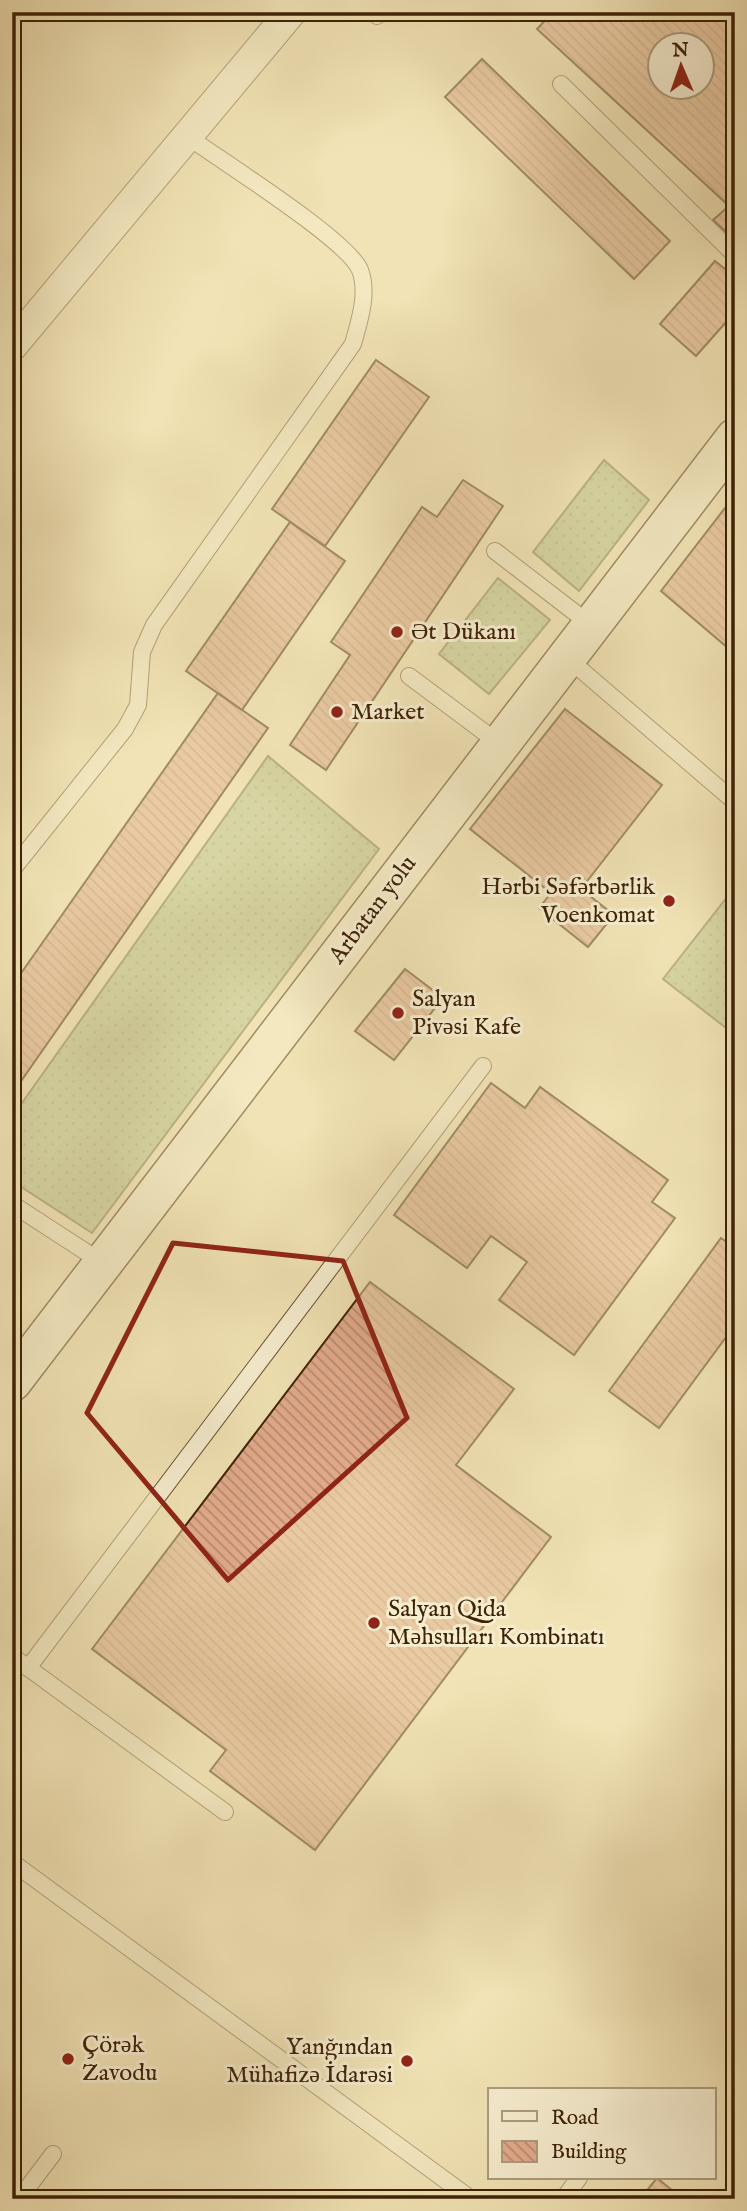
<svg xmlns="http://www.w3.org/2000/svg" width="747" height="2211" font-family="'IM FELL English',serif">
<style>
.grass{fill:url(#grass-dots);stroke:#7b744a;stroke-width:2}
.building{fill:url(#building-back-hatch);stroke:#3e2306;stroke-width:2;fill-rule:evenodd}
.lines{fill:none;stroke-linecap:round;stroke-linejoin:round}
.lane-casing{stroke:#6b5332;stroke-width:18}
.street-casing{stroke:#6b5332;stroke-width:32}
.secondary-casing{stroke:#3e2306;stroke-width:41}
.lane{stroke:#f6edcf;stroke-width:16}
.street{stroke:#f6edcf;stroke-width:30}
.secondary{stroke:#f6edcf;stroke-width:38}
.marked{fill:none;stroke:#8f2418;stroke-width:5;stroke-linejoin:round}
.poi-dot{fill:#8f2418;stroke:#f6edcf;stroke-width:2.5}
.labels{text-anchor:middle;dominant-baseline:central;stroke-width:6;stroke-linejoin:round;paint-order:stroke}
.poi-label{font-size:24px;fill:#3e2306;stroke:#f6edcf;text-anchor:start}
.street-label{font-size:24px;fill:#3e2306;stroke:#f6edcf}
</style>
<defs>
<pattern id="grass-dots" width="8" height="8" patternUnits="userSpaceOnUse" patternTransform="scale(1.75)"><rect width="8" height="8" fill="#b8c48f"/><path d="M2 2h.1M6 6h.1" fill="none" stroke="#9fa87a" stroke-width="1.8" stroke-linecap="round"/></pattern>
<pattern id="building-back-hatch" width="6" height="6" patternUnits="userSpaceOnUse" patternTransform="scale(1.75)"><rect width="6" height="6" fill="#e3ab8d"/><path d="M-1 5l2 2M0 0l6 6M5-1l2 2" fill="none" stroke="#b98b71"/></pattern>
</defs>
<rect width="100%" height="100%" fill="#f1e3b5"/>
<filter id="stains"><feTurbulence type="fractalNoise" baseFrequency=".00286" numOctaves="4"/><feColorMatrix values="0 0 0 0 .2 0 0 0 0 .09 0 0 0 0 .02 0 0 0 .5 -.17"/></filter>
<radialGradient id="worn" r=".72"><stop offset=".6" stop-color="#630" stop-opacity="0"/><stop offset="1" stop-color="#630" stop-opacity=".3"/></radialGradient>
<path class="grass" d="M604,460L649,500L579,591L533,552Z
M498,578L550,620L489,694L439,654Z
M268,756L379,849L92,1233L12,1181V1117Z
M735,887V1025L730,1031L663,979Z"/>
<path class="building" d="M553,12H728L735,21V240L713,220L729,206L537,29ZM660,46H702V88H660Z
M482,59L670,241L634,279L445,97Z
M715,261L735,277V312L696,356L660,324Z
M376,360L429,397L325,546L272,509Z
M463,480L503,506L326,770L290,745L350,655L331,642L422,507L437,517Z
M735,495V654L661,591Z
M290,522L345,561L242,710L186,671Z
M218,693L268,728L12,1094V986Z
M565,709L662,785L581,889L614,915L588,947L539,908L551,893L470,829Z
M405,969L443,998L394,1060L355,1031Z
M491,1083L525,1108L540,1087L668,1180L652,1202L675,1218L574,1355L499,1300L527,1262L491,1236L467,1268L394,1215Z
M721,1238L735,1248V1325L659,1428L609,1391Z
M370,1282L514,1389L456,1465L551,1537L315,1850L210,1771L226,1750L92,1649Z
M657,2178L683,2199H640Z"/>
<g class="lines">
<defs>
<path id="lane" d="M373,12L377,16
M561,84L735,255
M495,551L591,625
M566,657L735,802
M409,676L500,744
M12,870L125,729L138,705L142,652L154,625L353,344C359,322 369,293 360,270C348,240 220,160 187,136
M12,1204L103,1263
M12,1656L225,1812
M28,1668L483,1066
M12,1862L471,2199
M19,2199L53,2154
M563,2199L579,2178"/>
<path id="street" d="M12,346L291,12"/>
<path id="secondary" d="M12,1382L735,438"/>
</defs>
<use href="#lane" class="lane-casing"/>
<use href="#street" class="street-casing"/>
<use href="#secondary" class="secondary-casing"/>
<use href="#lane" class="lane"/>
<use href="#street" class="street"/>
<use href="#secondary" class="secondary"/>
</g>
<path d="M0 0H747V2211H0ZM173,1243L343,1261L407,1418L228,1580L87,1413Z" fill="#f1e3b5" fill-opacity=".55" fill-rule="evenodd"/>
<path class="marked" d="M173,1243L343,1261L407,1418L228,1580L87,1413Z"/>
<g class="poi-dot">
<circle cx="397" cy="632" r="7"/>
<circle cx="337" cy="712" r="7"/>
<circle cx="669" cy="901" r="7"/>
<circle cx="398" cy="1013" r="7"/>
<circle cx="374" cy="1623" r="7"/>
<circle cx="68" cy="2059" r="7"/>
<circle cx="407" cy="2061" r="7"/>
</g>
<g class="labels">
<g class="poi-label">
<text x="411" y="632">Ət Dükanı</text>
<text x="351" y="712">Market</text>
<text x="655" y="887" text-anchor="end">Hərbi Səfərbərlik<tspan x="655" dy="28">Voenkomat</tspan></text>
<text x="412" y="999">Salyan<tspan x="412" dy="28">Pivəsi Kafe</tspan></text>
<text x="388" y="1609">Salyan Qida<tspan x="388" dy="28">Məhsulları Kombinatı</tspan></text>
<text x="82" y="2045">Çörək<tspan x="82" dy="28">Zavodu</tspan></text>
<text x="393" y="2047" text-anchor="end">Yanğından<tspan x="393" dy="28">Mühafizə İdarəsi</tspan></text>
</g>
<g class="street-label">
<text transform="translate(373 910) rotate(-53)">Arbatan yolu</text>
</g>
</g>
<rect width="747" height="2211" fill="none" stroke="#f1e3b5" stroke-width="42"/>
<rect x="14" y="14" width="719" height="2183" fill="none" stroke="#3e2306" stroke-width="3.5"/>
<rect x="21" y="21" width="705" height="2169" fill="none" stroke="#3e2306" stroke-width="2"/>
<rect x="488" y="2088" width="228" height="91" fill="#f6edcf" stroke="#ac9c7f" stroke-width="2"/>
<rect x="502" y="2111" width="35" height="10" fill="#f6edcf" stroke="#ac9c7f" stroke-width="2"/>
<text x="551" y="2124" font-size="21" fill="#3e2306">Road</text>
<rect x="502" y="2141" width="35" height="21" fill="url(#building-back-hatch)" stroke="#ac9c7f" stroke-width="2"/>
<text x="551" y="2158" font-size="21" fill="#3e2306">Building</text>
<g transform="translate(681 66) rotate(358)"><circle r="33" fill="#f6edcf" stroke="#ac9c7f" stroke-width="2"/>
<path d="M0-5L12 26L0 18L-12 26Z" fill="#8f2418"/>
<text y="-10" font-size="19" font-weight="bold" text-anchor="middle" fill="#3e2306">N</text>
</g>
<rect width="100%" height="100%" filter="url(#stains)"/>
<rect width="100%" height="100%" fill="url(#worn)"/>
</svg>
